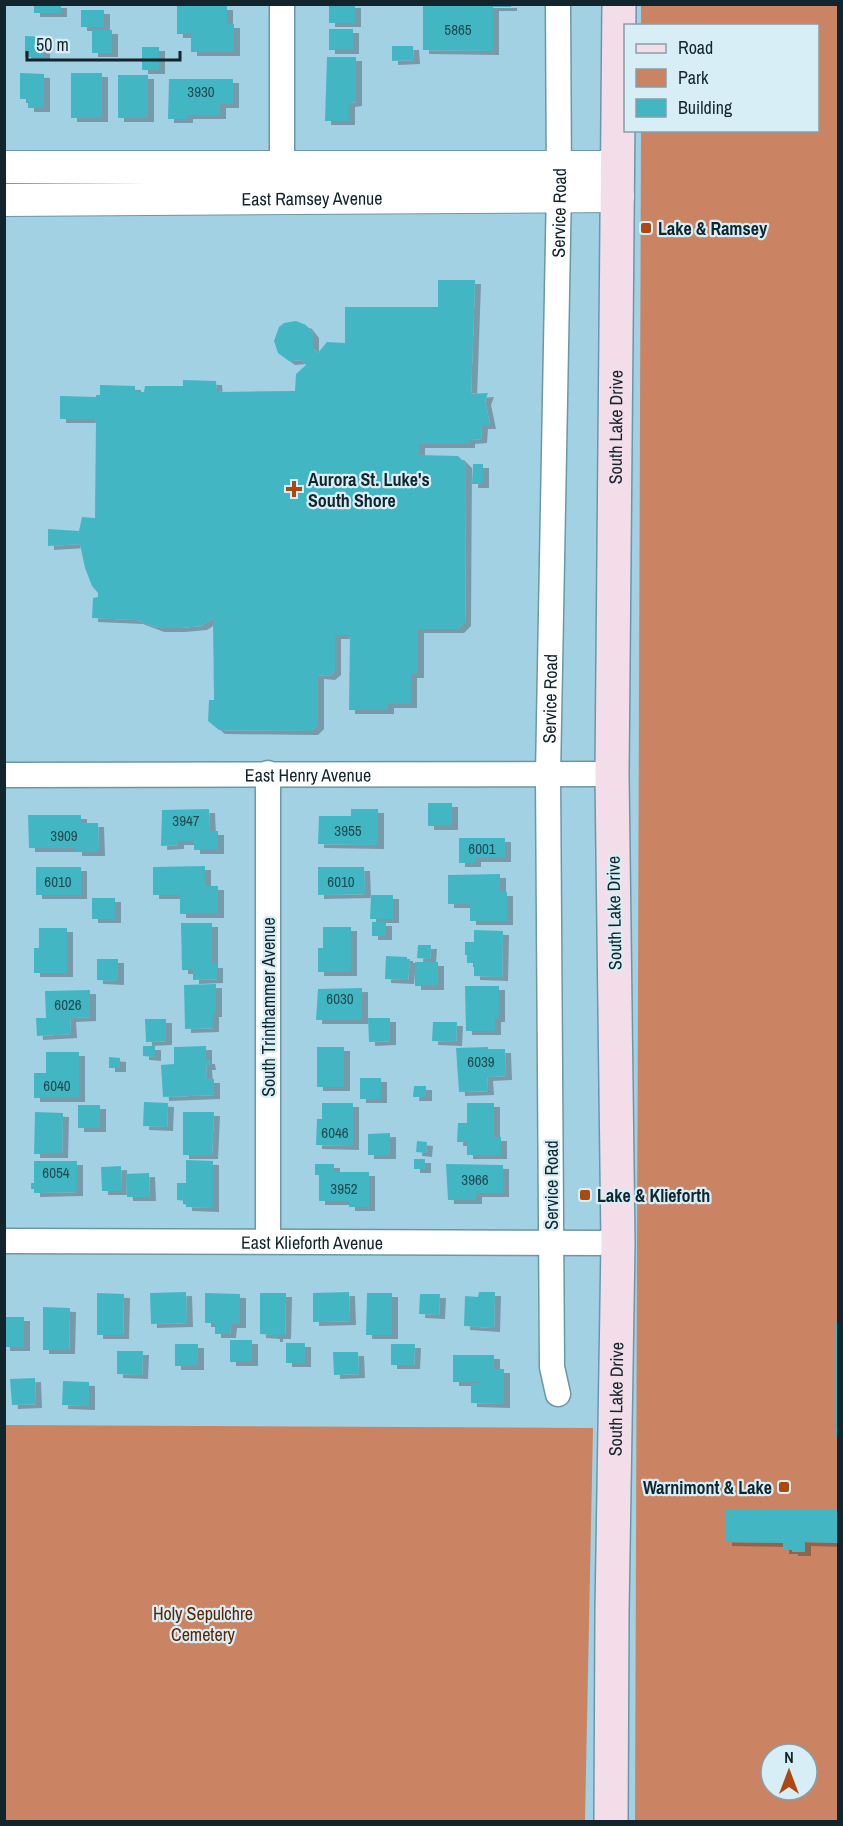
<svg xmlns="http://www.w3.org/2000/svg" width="843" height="1826" font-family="'Archivo Narrow',sans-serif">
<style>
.green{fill:#ca8464;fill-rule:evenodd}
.building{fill:#42b7c3;filter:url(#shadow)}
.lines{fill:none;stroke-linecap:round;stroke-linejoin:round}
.minor-casing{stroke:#6b97a8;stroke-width:27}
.tertiary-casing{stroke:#6b97a8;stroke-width:34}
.secondary-casing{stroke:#6b97a8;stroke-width:36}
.minor{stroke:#fff;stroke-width:24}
.tertiary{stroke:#fff;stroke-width:32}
.secondary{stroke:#f2dde9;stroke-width:33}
.poi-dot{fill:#ac4910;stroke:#d7eef7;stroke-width:2}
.labels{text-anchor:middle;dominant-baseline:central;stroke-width:4.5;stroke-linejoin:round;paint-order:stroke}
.number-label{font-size:15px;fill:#1f4a52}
.street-label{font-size:18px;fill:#13252c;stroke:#d7eef7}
.poi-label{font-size:18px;font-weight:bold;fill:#13252c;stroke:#d7eef7;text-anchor:start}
.park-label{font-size:18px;fill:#5f2402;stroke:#d7eef7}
</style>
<defs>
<filter id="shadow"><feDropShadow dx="6" dy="4" stdDeviation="0" flood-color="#0004"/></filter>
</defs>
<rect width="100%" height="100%" fill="#a3d1e4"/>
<path class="green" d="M641,5H838V1821L635,1822L641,131L818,130V26L641,25ZM771,1754H807V1790H771Z
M5,1425L593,1428L585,1821H5Z"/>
<path class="building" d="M34,4H61V13H34Z
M329,4H355V23H329Z
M423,4H511V7H493V51L423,50Z
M177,6H227V24H234V52H191V34H177Z
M81,10H104V27H81Z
M329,29H353V50H329Z
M92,30H112V53H92Z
M25,36L44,37V57H25Z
M392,46H413L414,60L392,61Z
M142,47H159V70H142Z
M327,57H356V102L349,103V121H325Z
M20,73L44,74V108H28V99H20Z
M71,73H102V118H71Z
M118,75H148V118H118Z
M169,79H233V104H220V115H187V119H168Z
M438,280H475L471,394L488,393L485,401L490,425H482L481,439L469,440V444H419V455L458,456L466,464L465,622L458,629H418V674H411V704H388V710H349L350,635H335V671L329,676L318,675V725L312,731L219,730L208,721L209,700H214L213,618L201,626L179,628H158L137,620L92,618L93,598L98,597V593L92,586L85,568L80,544L48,546V529L79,531L82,517L95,518L96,419H60V396L96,397V395H100V385L135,386V392H144L145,386H183V380L216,381L217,392L295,391L296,374L306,365L301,360L289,361L278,353L274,341L279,327L284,323L296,321L306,325L313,334V349L318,353L327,342L345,343V307H438Z
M473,464H483V484H472Z
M428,803H452V826H428Z
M209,809L210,831H218V850H194V841H178V845L161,846L162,810Z
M351,809H378V845L318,844L319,816H351Z
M28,815H81V823H98L99,852H76V848H29Z
M459,838H505V858H475V863H459Z
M205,866V886H218V914H180V895H153V867Z
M36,867H81V895H36Z
M318,867H364L365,894L318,895Z
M500,874V892H507V921H470V904H448V875Z
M371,895H393V919H370Z
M92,898H115V919H92Z
M372,922H386V936H372Z
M181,923H212V964H217V979L193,980V970H182Z
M323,927H351V972H318V948H323Z
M39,928H67V973H34V948H39Z
M474,930L503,931L502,977L474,976V963H467V955H465V942H474Z
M418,945H431L430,959L417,958Z
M386,956L407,957V959H410L408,980L385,979Z
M97,959H118V981L97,980Z
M415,962H438V986H415Z
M216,984V1013H213V1028L185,1029L184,985Z
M465,986H499V1018H495V1031H466Z
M362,988V1020H316L318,989Z
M90,990V1017L70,1018L71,1034L37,1036L36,1018H46L45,991Z
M368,1018H390V1041L369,1042Z
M145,1019H166V1041L146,1042Z
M433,1022H457L456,1042L432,1041Z
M143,1046H155V1057L143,1056Z
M206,1046V1060H209L210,1066H206L207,1079H214V1095L163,1097L161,1065L174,1064V1047Z
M317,1047H344V1087H317Z
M488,1047V1049H505L506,1076L487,1077L488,1091L459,1092L456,1048Z
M46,1052H79V1098H34V1073H46Z
M109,1057L120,1058V1068H109Z
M360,1078H381V1099H360Z
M414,1086H426V1097H413Z
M144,1102L168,1103L167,1127L143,1126Z
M322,1103H353V1146L316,1145L317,1119H322Z
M467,1103H494V1137H501V1155H467V1142H457L458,1123H467Z
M78,1105H100V1128H78Z
M35,1112L63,1113L62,1154H34Z
M183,1112H214L212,1155H183Z
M390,1133V1155H368V1134Z
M417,1141L427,1142L426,1153L416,1152Z
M414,1159H425V1169H414Z
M186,1160L213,1161V1208L186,1207V1201L177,1200V1183H186Z
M34,1161H77V1192L34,1193V1189H31V1183H34Z
M315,1164H334V1172H369V1207H349V1201H319V1175H315Z
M446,1164L503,1165V1193H476V1200H448Z
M121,1166L122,1191H102L101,1167Z
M149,1173L150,1197H127L126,1174Z
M186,1292L187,1323L151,1324L150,1293Z
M349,1292L350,1321L313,1322V1293Z
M479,1292H495L494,1328L464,1326L465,1296L478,1297Z
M97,1293L124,1294L123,1335H97Z
M205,1293L240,1294V1324H231L230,1334H215V1323H205Z
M260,1293H286L285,1335H277V1338H274V1335L260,1334Z
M367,1293H392V1335H366Z
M420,1294H440L439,1315L419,1314Z
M43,1307L70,1308L69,1350H43Z
M4,1317H24V1347H4Z
M836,1321H838V1437H835Z
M230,1340H252V1362H230Z
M286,1343H305V1363H286Z
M175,1344H198V1366H175Z
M391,1344H415L414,1365H391Z
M117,1351H143L142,1375L117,1374Z
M333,1352H358L359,1374L334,1375Z
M453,1355H494V1369H504V1404L471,1403V1383H480V1382H453Z
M35,1378L36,1404L12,1405L10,1379Z
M63,1381L89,1382V1406L62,1405Z
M726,1509L838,1510V1543L805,1542V1552H792V1550H783V1543L726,1542Z"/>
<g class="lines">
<defs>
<g id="minor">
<path d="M282,182V4"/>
<path d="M268,773V1241"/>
<path id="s1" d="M4,775L612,774"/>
<path id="s2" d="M4,1241L618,1243"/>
<path id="s3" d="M558,1394L552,1367L548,775L559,185L558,4"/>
</g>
<g id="tertiary">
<path d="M4,167H618"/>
<path id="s4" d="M4,200L618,196"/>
</g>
<g id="secondary">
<path id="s5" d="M611,1822L612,1612L618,1243L612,774L619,4"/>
</g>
</defs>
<use href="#minor" class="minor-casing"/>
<use href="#tertiary" class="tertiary-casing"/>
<use href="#secondary" class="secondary-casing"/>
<use href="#minor" class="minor"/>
<use href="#tertiary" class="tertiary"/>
<use href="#secondary" class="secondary"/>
</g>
<g class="poi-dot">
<rect x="640" y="222" width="12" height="12" rx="3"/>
<path d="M291 480h6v6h6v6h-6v6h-6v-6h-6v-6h6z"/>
<rect x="579" y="1189" width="12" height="12" rx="3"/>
<rect x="778" y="1481" width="12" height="12" rx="3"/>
</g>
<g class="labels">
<g class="number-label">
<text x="458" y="29">5865</text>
<text x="201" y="91">3930</text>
<text x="186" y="820">3947</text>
<text x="348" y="830">3955</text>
<text x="64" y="835">3909</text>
<text x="482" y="848">6001</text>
<text x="58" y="881">6010</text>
<text x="341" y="881">6010</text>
<text x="340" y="998">6030</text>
<text x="68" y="1004">6026</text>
<text x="481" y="1061">6039</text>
<text x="57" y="1085">6040</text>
<text x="335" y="1132">6046</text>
<text x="56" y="1172">6054</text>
<text x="475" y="1179">3966</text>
<text x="344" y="1188">3952</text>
</g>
<g class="street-label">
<text stroke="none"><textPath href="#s4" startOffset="308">East Ramsey Avenue</textPath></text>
<text stroke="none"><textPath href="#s3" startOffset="1182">Service Road</textPath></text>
<text stroke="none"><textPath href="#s5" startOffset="1395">South Lake Drive</textPath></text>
<text stroke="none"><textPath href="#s3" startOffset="696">Service Road</textPath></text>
<text stroke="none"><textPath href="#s1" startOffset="304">East Henry Avenue</textPath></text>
<text transform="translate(614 913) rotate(-91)">South Lake Drive</text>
<text transform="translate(268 1007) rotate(-90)">South Trinthammer Avenue</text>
<text transform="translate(551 1185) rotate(-90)">Service Road</text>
<text stroke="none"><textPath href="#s2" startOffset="308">East Klieforth Avenue</textPath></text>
<text stroke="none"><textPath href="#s5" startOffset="423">South Lake Drive</textPath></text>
</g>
<g class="poi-label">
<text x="658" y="228">Lake &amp; Ramsey</text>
<text x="308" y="479">Aurora St. Luke's<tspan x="308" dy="21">South Shore</tspan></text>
<text x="597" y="1195">Lake &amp; Klieforth</text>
<text x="772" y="1487" text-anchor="end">Warnimont &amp; Lake</text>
</g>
<g class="park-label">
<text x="203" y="1613">Holy Sepulchre<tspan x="203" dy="21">Cemetery</tspan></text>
</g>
</g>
<rect width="843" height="1826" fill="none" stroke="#13252c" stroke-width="12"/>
<rect x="624" y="24" width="195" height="108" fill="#d7eef7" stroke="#899ea6" stroke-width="1.5"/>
<rect x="636" y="44" width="30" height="9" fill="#f2dde9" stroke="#899ea6" stroke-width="1.5"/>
<text x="678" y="54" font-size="18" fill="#13252c">Road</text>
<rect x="636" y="69" width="30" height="18" fill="#ca8464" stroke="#899ea6" stroke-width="1.5"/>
<text x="678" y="84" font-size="18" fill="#13252c">Park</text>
<rect x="636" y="99" width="30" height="18" fill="#42b7c3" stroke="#899ea6" stroke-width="1.5"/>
<text x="678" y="114" font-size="18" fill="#13252c">Building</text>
<g transform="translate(789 1772)"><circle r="28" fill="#d7eef7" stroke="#899ea6" stroke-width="1.5"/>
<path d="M0-4.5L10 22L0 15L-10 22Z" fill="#ac4910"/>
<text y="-9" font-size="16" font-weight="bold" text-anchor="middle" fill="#13252c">N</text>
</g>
<path d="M27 51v9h153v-9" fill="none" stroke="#13252c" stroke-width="3"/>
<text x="36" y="51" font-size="18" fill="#13252c" stroke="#d7eef7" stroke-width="4.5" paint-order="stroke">50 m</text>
</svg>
